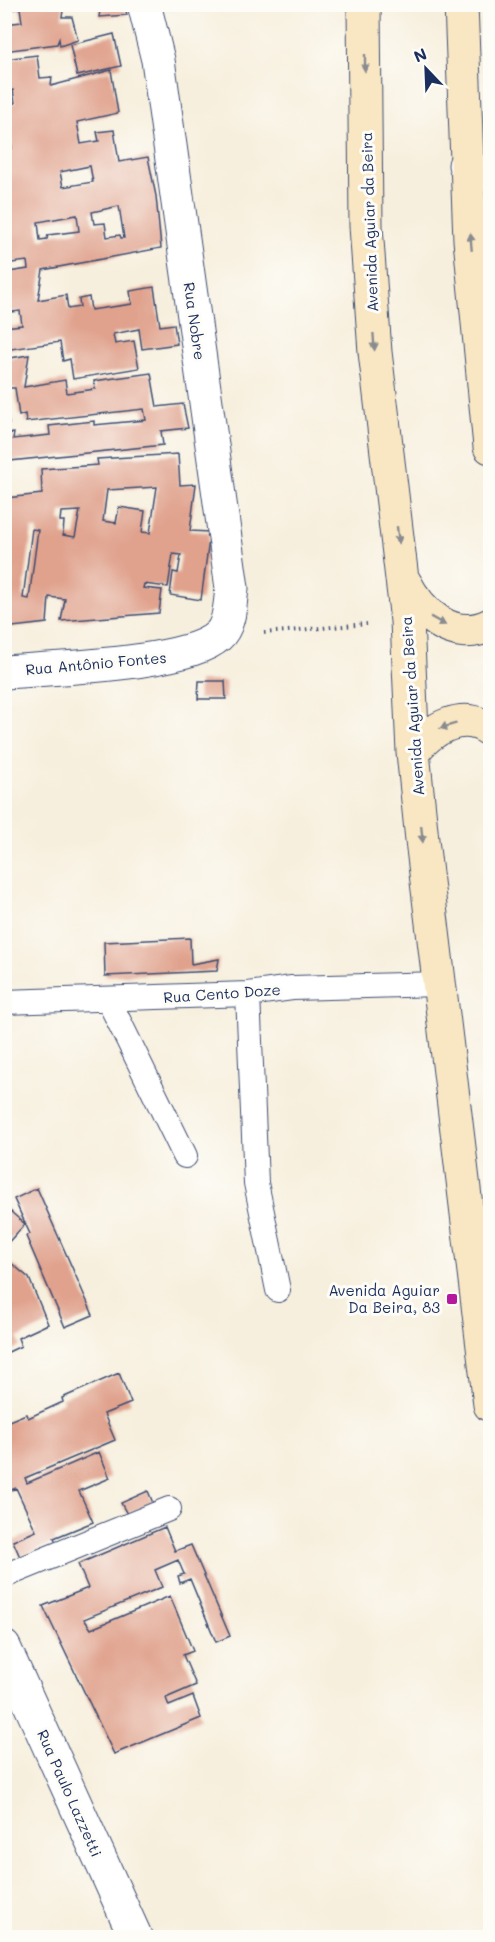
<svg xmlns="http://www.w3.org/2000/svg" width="495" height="1942" font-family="Mali,sans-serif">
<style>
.building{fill:#e0a28d;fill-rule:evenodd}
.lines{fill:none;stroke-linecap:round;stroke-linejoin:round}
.service-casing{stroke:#3c4c71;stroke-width:26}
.minor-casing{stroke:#3c4c71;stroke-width:35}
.secondary-casing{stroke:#3c4c71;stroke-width:35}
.path{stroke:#3c4c71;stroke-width:4;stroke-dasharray:1.5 4.5;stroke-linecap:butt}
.service{stroke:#fff;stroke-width:24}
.minor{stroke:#fff;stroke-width:33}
.secondary{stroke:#f9e7c3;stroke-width:33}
.oneway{fill:#8a8b90}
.poi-dot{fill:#b5179e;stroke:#fdfcf7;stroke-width:2}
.labels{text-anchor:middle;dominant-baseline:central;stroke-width:6;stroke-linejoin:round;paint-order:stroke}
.street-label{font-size:15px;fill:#1b2f5e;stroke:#fdfcf7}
.poi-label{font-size:15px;fill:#1b2f5e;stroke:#fdfcf7;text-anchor:end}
</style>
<rect width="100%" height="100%" fill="#fdfcf7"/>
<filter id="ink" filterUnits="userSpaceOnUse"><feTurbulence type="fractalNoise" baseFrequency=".0167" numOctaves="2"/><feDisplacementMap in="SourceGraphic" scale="12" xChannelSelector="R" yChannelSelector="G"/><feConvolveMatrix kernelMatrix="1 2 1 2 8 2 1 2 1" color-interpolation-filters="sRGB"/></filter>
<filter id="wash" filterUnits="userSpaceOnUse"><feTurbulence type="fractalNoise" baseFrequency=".008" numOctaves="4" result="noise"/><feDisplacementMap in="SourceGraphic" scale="24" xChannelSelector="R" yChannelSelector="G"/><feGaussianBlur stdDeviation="1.35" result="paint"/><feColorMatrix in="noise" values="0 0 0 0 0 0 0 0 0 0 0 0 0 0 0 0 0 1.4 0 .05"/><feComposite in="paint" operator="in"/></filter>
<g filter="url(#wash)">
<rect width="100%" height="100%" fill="#f7efdd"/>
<g id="blocks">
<path class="building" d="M4,4L64,5L62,17H72L78,40L60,46L59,39L57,44L4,51V24L22,22L20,8L4,10Z
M101,4H124L127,15L99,17Z
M114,34L121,66L77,76L70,45Z
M37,55L40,78L52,77L51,86L111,70L118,113L77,122L81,144L99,141L97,132L114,130L119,162L148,157L156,196L161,248L43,270L38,300L66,295L68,309L80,307L79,299L89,297L91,310L132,304L130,291L154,287L160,326L174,324L177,344L142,349L139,329L113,334L115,344L134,341L139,368L73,379L70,359L63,361L60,342L4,350V327L22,325L20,311L4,313V289L9,272L28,269L27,261L4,264V149L12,148L10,133L4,134V104L15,103L13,90L4,91V59ZM90,166L93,182L63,187L60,172ZM119,206L124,238H121L120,235L107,237L105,223L94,224L92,212ZM77,215L79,231L48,235L47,239L40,240L38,222Z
M29,355L24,387L65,380L67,393L95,389L94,381L151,373L157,407L183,404L188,428L161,431L163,445L10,461L4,494V434L14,433L13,439L50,435L49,426L94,421V425L146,420L144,409L26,422L25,414L19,416L15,388H4V359Z
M4,400L9,424H4Z
M178,454L180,485L196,484L190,531L210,532L201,600L170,595L173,572L178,573L181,555L173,554L168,587L144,584L143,588L162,590L159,613L61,621L65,599L49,597L47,623L4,628L6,498L42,494L41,469L98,465L97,459ZM157,487L150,533L142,532L145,511L119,507L116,523L103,521L107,490ZM80,511L75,537L63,535L64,521H60L61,512ZM32,529L38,530L29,599L23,598Z
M199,681H225L226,699H198Z
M190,938L191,964L219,959L217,971L105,976L104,942Z
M37,1188L93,1315L65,1327L26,1236L30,1234L14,1199Z
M4,1206L25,1224L4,1247Z
M4,1257L29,1278L48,1324L18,1338L21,1346L4,1354Z
M119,1373L131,1403L104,1414L115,1440L25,1478L27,1483L99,1452L110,1478L79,1491L93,1522L54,1538L56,1542L20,1557L13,1541L36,1531L16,1488L4,1493V1423L26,1414L28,1418L63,1402L62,1398Z
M148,1491L153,1503L127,1514L121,1503Z
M165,1527L175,1551L191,1545L230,1636L216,1642L190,1579L180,1583L178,1576L184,1574L178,1560L155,1570L162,1587L84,1619L91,1629L170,1596L193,1651L183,1655L196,1685L166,1698L169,1706L193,1696L201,1718L114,1754L43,1606L88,1588L78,1564Z"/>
</g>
</g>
<g filter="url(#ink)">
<use href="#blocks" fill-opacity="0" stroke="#3c4c71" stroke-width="1.5"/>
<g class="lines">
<defs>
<path id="service" d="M248,994L256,1183L278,1290
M108,999L185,1156
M4,1002L248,994L292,988L440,984
M4,1576L169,1509"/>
<path id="minor" d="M465,165L490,176
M4,672C50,668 187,665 218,636C230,626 230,603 232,588L158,60L144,4
M4,1647L136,1938"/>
<path id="secondary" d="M364,4L366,226L375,352L407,621L413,752L422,840L490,1405
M461,4L470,240L490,447
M404,581C420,612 452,644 490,625
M413,752C431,729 463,709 490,730"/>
</defs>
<use href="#service" class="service-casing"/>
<use href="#minor" class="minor-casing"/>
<use href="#secondary" class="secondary-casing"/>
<path class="path" d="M264,633L367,624"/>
<use href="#service" class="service"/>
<use href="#minor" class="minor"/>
<use href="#secondary" class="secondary"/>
</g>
<defs><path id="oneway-solid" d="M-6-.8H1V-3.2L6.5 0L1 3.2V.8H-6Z" transform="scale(1.5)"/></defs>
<g class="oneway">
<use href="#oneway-solid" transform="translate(365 63) rotate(90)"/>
<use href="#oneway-solid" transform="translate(471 242) rotate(-95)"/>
<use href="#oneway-solid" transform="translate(374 342) rotate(86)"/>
<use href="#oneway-solid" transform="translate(398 535) rotate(83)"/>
<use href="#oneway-solid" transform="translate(438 621) rotate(29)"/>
<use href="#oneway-solid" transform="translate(448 726) rotate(163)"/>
<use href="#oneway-solid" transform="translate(422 834) rotate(84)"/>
</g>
</g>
<rect class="poi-dot" x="446" y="1293" width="12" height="12" rx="3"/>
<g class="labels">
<g class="street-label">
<text transform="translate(369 222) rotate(-92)">Avenida Aguiar da Beira</text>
<text transform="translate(195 321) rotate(82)">Rua Nobre</text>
<text transform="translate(96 663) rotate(-5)">Rua Antônio Fontes</text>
<text transform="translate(412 706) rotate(-94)">Avenida Aguiar da Beira</text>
<text transform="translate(222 993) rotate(-4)">Rua Cento Doze</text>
<text transform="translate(70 1793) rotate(66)">Rua Paulo Lazzetti</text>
</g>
<g class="poi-label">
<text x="440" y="1290">Avenida Aguiar<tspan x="440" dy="17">Da Beira, 83</tspan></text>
</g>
</g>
<rect width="495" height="1942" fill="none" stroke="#fdfcf7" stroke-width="24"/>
<g transform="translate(426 69) rotate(337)" stroke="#fdfcf7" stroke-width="4.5" paint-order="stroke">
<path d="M0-4.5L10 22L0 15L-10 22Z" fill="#1b2f5e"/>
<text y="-9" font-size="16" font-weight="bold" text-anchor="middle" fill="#1b2f5e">N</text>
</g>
</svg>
